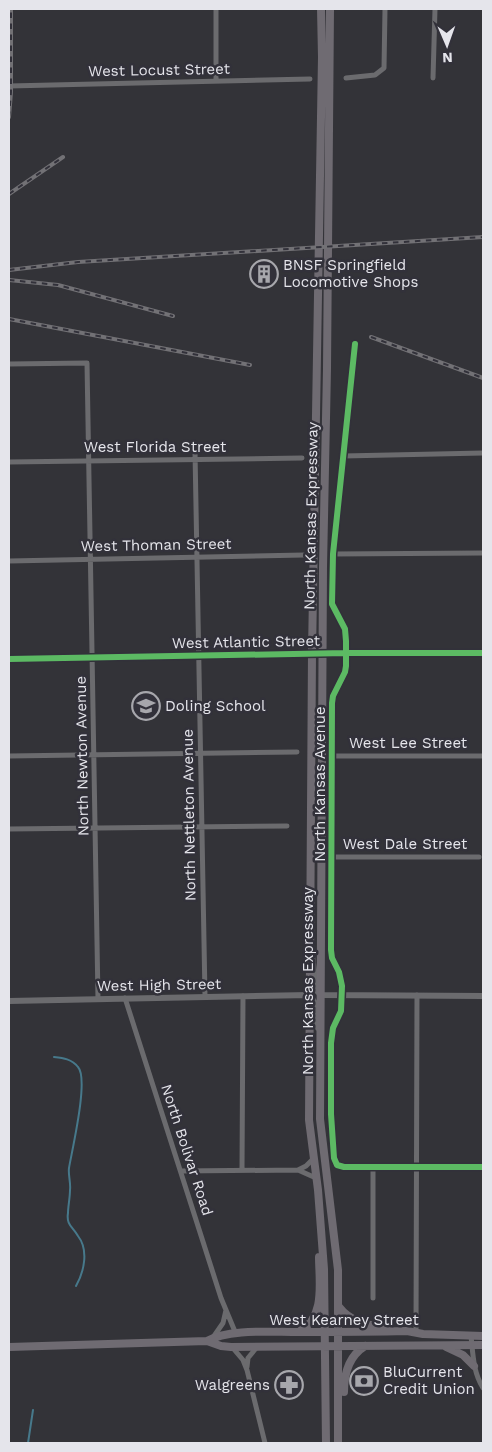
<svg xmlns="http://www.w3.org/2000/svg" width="492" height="1452" font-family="'Work Sans',sans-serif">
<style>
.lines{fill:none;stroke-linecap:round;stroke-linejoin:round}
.stream{stroke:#47798b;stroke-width:2}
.minor{stroke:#6b6b6e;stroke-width:5}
.tertiary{stroke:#6b6b6e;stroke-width:6}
.primary{stroke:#6f6b72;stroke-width:8}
.rail-casing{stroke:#727175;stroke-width:4}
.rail{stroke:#32313a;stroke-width:2;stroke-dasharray:5.5;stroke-linecap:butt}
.cycleway-casing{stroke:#32313a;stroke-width:9}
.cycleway{stroke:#5cba63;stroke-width:6}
.labels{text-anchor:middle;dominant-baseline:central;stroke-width:5;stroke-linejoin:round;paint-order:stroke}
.street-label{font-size:15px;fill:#e5e5eb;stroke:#32313a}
.poi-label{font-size:15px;fill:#e5e5eb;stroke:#32313a;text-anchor:start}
</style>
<rect width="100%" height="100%" fill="#333338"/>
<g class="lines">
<path class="stream" d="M54,1057C63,1058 72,1059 78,1067C89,1079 72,1150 69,1168C68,1175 71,1183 70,1190C70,1198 68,1206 68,1213C66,1225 73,1227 78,1236C89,1250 84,1272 76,1286
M28,1443L33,1410"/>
<path class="minor" d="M216,9V81
M346,78L375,75L384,68L385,9
M433,78L435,9
M9,86L310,79
M355,344L333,554L332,604L345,629L346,641V666L345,672L333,696L332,703L331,950L332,958L339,972L342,986L341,1011L333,1028L331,1043V1114L334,1158L337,1165L344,1167H483
M9,364L87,363L98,999
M195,452L205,996
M343,456L483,453
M9,462L302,458
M333,554L483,553
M9,561L304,555
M9,659L346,653H483
M9,756L297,752
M332,756H483
M9,829L287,826
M332,857H479
M125,998L221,1298L236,1334
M242,1170L243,996
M298,1170L306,1166L314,1158
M181,1171L298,1170L316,1178
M373,1298V1168
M416,1332L417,995
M214,1336L223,1323L226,1310
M471,1336C473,1354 473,1372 483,1388
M232,1347L243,1360L247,1370L265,1443
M247,1367L248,1358L257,1347"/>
<path class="tertiary" d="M312,956L317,991L321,995L483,996
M9,1001L310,995L315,1003L318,1028"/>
<path class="primary" d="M321,9L322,57L312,653L309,1120L318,1190L324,1269L326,1443
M330,9L327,369L323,567L320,1119L338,1270V1443
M339,1307C351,1323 369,1325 388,1328
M300,1331C326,1317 319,1281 319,1257
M207,1341C227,1329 270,1332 294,1332C332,1332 369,1332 407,1331L423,1334L483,1336
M9,1347L207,1341L221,1346L231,1347L483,1345
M446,1347L463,1355L474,1366
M344,1392C344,1374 349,1356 365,1346"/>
<defs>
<path id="rail" d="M9,117L11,92V9
M9,194L63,157
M9,270L78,262L483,237
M9,280L58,285L173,316
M9,319L250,365
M371,337L483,378"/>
</defs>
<use href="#rail" class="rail-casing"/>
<use href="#rail" class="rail"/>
<defs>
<path id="cycleway" d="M355,344L333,554L332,604L345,629L346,641V666L345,672L333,696L332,703L331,950L332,958L339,972L342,986L341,1011L333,1028L331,1043V1114L334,1158L337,1165L344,1167H483
M9,659L346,653H483"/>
</defs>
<use href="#cycleway" class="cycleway-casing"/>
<use href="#cycleway" class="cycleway"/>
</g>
<defs>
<symbol id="building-ring" viewBox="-11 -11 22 22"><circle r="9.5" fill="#32313a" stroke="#a7a7ac" stroke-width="1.5"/><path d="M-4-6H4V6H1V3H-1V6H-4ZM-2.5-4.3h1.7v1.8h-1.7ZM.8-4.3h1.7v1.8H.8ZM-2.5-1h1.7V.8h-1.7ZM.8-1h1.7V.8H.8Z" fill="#a7a7ac"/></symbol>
<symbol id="school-ring" viewBox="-11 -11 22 22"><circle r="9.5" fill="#32313a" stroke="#a7a7ac" stroke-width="1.5"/><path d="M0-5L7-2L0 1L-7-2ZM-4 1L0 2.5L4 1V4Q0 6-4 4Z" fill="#a7a7ac"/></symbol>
<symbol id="bank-ring" viewBox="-11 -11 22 22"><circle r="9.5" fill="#32313a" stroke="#a7a7ac" stroke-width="1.5"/><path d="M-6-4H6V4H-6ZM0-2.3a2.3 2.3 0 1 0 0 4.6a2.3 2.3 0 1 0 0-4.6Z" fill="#a7a7ac"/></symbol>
<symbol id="pharmacy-ring" viewBox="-11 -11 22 22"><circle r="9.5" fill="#32313a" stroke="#a7a7ac" stroke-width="1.5"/><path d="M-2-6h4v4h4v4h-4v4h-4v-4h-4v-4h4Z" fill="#a7a7ac"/></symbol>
</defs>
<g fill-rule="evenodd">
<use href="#building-ring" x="248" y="258" width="32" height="32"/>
<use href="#school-ring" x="130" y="690" width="32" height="32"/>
<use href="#bank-ring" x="348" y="1365" width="32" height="32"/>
<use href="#pharmacy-ring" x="273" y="1369" width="32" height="32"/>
</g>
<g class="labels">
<g class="street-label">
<text transform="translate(159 70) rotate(-1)">West Locust Street</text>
<text x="155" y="447">West Florida Street</text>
<text transform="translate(311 516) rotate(-89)">North Kansas Expressway</text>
<text transform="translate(156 545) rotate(-1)">West Thoman Street</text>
<text transform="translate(246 642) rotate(-1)">West Atlantic Street</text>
<text x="408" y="743">West Lee Street</text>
<text transform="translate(82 756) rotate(-91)">North Newton Avenue</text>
<text transform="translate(320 784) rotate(-90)">North Kansas Avenue</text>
<text transform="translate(189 815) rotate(-91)">North Nettleton Avenue</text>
<text x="405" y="844">West Dale Street</text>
<text transform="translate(308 981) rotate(-90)">North Kansas Expressway</text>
<text transform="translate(159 985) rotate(-1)">West High Street</text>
<text transform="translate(187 1150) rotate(72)">North Bolivar Road</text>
<text x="344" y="1320">West Kearney Street</text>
</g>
<g class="poi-label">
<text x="283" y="265">BNSF Springfield<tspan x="283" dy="17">Locomotive Shops</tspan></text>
<text x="165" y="706">Doling School</text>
<text x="383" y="1372">BluCurrent<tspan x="383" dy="17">Credit Union</tspan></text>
<text x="270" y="1385" text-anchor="end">Walgreens</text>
</g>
</g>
<rect width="492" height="1452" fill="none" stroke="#e5e5eb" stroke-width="20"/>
<g transform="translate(447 45) rotate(178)" stroke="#32313a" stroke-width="4" paint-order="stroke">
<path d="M0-4L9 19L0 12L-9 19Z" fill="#e5e5eb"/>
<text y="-8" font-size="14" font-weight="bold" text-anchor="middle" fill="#e5e5eb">N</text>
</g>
</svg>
